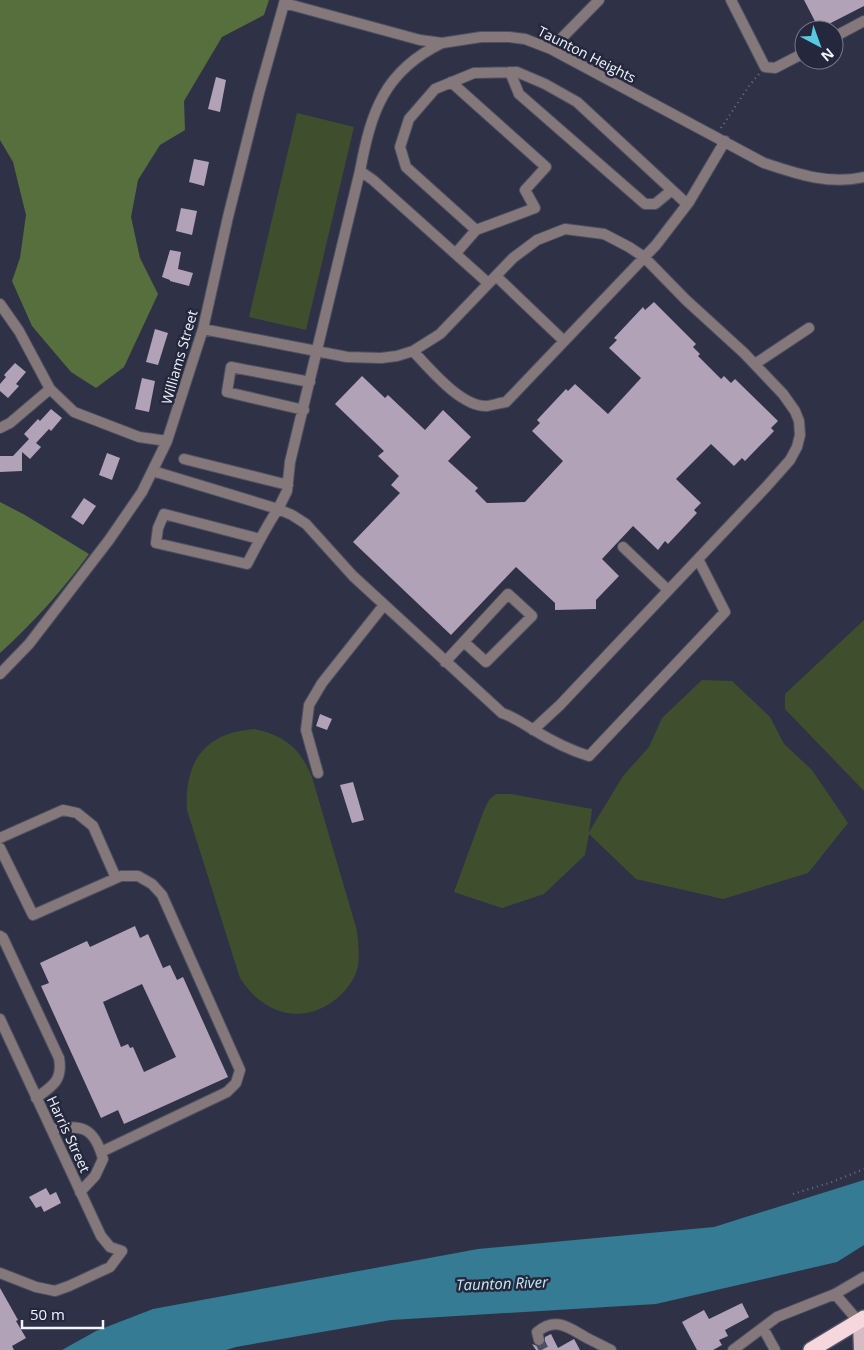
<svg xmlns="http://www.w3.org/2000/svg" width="864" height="1350" font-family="'Open Sans',sans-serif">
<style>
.green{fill:#3f4f2e}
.forest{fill:#576f3c}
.water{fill:#347b93}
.building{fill:#b1a2b8;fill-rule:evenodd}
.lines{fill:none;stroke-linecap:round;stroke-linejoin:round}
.minor-tunnel{stroke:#4c4f62;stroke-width:10;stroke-dasharray:10 5;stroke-linecap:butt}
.minor-casing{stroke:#4e5163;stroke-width:12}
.major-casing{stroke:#4e5163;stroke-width:15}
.highway-casing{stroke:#4e5163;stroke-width:18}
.path{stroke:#717485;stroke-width:2;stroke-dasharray:1 4;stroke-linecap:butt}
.minor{stroke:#85787b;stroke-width:10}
.major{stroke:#d6bcc2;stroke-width:12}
.highway{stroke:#f6d7de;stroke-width:15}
.labels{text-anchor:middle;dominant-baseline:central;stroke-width:5;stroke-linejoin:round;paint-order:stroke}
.street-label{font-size:14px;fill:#f1f3fe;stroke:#25283c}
.water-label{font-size:15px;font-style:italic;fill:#c4eaf8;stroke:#25283c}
</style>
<rect width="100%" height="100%" fill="#2f3246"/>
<path class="green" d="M297,113L354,127L306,330L249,317Z
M864,620V791L785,709V694Z
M702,680L732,681L770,717L784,744L812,770L848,823L808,873L723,899L636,879L589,834L585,855L544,894L502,908L454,892L484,810L489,800L496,794H511L592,809L589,832L623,776L649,747L662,718Z
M255,729C285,736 300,748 312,777L357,931C358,945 361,960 356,973C351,985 342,995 332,1002C298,1026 261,1011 240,978L187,810C184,762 205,732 255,729Z"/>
<path class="forest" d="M0,0H269L264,15L222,37L184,101L185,130L160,145L138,180L131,217L140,258L158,294L124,367L96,388L71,372L32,326L12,281L20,258L26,215L13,162L0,140Z
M0,502L25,515L89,554C62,591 33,623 0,653Z"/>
<path class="water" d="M864,1180V1245L837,1262L656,1304L391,1320L236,1347L226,1350H62L96,1331L153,1309L478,1249L714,1227Z"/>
<path class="building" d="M804,0H864V6L819,29Z
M216,77L226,80L220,112L208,109Z
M194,159L209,162L204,186L189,182Z
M181,208L197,211L192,235L176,231Z
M170,250L181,252L178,269L193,273L189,286L170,281V280L162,277Z
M654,302L696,344L693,347L700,354L698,356L721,379L724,376L731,383L735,379L778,421L771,428L774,431L745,461L742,458L734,466L711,444L676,479L701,503L694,510L697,513L668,544L665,541L658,550L633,526L602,559L619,576L596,600V609L555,610V603L516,567L451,635L353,542L400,493L391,485L399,476L378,456L384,451L335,404L362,376L385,398L388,395L425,430L443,410L471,437L448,461L478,488L475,491L487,503L525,502L563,461L532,431L540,423L537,420L566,389L568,391L575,384L608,414L641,378L609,348L617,340L614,338L643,307L645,310Z
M155,329L168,333L158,365L146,362Z
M15,363L26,372L16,384L19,386L8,398L0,391V384L6,377L4,375Z
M142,378L155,381L149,412L135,409Z
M51,409L62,418L51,431L49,429L36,443L41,447L30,459L22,452V471L0,472V456H13L29,439L24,434L38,419L40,421Z
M107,453L120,458L112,480L99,475Z
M84,498L96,506L83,525L71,517Z
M320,714L332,719L327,730L316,726Z
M353,782L364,820L352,823L340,785Z
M135,926L140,938L148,934L163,968L170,965L177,980L183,977L228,1077L124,1124L118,1110L101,1118L41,986L49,983L40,963L87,941L90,947ZM142,984L176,1057L144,1072L133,1047L130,1048L128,1044L121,1047L103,1002Z
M46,1188L50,1195L56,1192L61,1203L44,1212L41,1206L36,1208L29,1197Z
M0,1288L18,1320L16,1321L26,1338L12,1346L14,1350H0Z
M742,1303L749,1317L725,1330L728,1336L719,1340L722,1345L713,1350H697L682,1322L704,1310L709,1319Z
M551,1334L558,1348L574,1339L580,1350H536L532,1344L537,1346H541L545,1342V1337Z"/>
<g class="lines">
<path class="minor-tunnel" d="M539,1340L544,1350"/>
<defs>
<path id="minor" d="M731,0L765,67L775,68L804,53
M284,3L420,40L442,43L481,37H509L525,39L551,49L764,163C797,174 829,185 864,177
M834,37L864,21
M442,43C384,71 371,112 360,171L290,462L287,491L278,509L292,515L306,524L353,576L502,713C514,717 522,723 532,729C550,740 569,750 589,756L725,612L698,559
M551,49L599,0
M510,72L519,94L645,204H655L672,190
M451,82L546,167L525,190L535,208L476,230
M360,171L373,180L488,283
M456,253L476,230L406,167L400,147L409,119L435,89L474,73L517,72L545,84L577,102L687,204
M496,276L564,341
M0,304L19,331L50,389L74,412L139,437L167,441
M203,329L347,357L381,358L397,356L413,351L440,334L513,258L537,240L565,229L604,234L629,247L644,257L686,300L744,353L783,394L795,411L799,421L800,435L797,447L790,460L767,486L560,705L533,730
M413,351C430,369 461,407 487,406C493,405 500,403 506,402L656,245L689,202L725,141
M755,364L809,328
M304,410L227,392L231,367L310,382
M0,428L10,423L50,389
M184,459L288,485
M153,471L278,509C266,527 257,545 247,564L156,543L158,528L164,514L260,539
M623,547L668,590
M445,662L508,594L532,616L486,662L464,642
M0,674L29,644L109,540L142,492L167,441L203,329L228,217L259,93L285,0
M318,773L306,730L309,705L322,683L384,605
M0,838L63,810L77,813L93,826L116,878
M0,848L33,915L121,876H138L152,884L162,895L240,1070L236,1083L227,1092L101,1152
M0,936L3,938L59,1058C63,1080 53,1086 36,1098
M0,1019L101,1236L110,1247L122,1251L110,1267L69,1286L55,1291L36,1287L0,1273
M51,1129C82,1125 94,1126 103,1159L95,1176L80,1192
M835,1294L864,1277
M763,1328L775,1350
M539,1340L537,1332C556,1316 569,1328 587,1338C595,1342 603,1346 611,1350
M733,1350L777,1317L835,1294L859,1322"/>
<path id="major" d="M859,1322L860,1350"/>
<path id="highway" d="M811,1350L864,1318"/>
</defs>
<use href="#minor" class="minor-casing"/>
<use href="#major" class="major-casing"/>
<use href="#highway" class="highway-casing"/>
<path class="path" d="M721,128L749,86L759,74
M793,1194L832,1182L864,1169"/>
<use href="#minor" class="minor"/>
<use href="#major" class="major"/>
<use href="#highway" class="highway"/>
</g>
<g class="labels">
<g class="street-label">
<text transform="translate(587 54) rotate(27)">Taunton Heights</text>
<text transform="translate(179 357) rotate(-74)">Williams Street</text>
<text transform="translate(69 1134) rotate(65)">Harris Street</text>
</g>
<g class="water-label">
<text transform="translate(502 1283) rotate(-2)">Taunton River</text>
</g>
</g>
<g transform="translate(819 45) rotate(139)"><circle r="24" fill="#25283c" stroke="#77798a"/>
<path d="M0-4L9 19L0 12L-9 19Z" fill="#58c9e3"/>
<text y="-8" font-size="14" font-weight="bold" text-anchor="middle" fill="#f1f3fe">N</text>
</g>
<path d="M22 1320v8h81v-8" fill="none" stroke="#f1f3fe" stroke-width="2.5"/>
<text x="30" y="1320" font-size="15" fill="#f1f3fe" stroke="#25283c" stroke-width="4" paint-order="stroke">50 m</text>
</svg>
